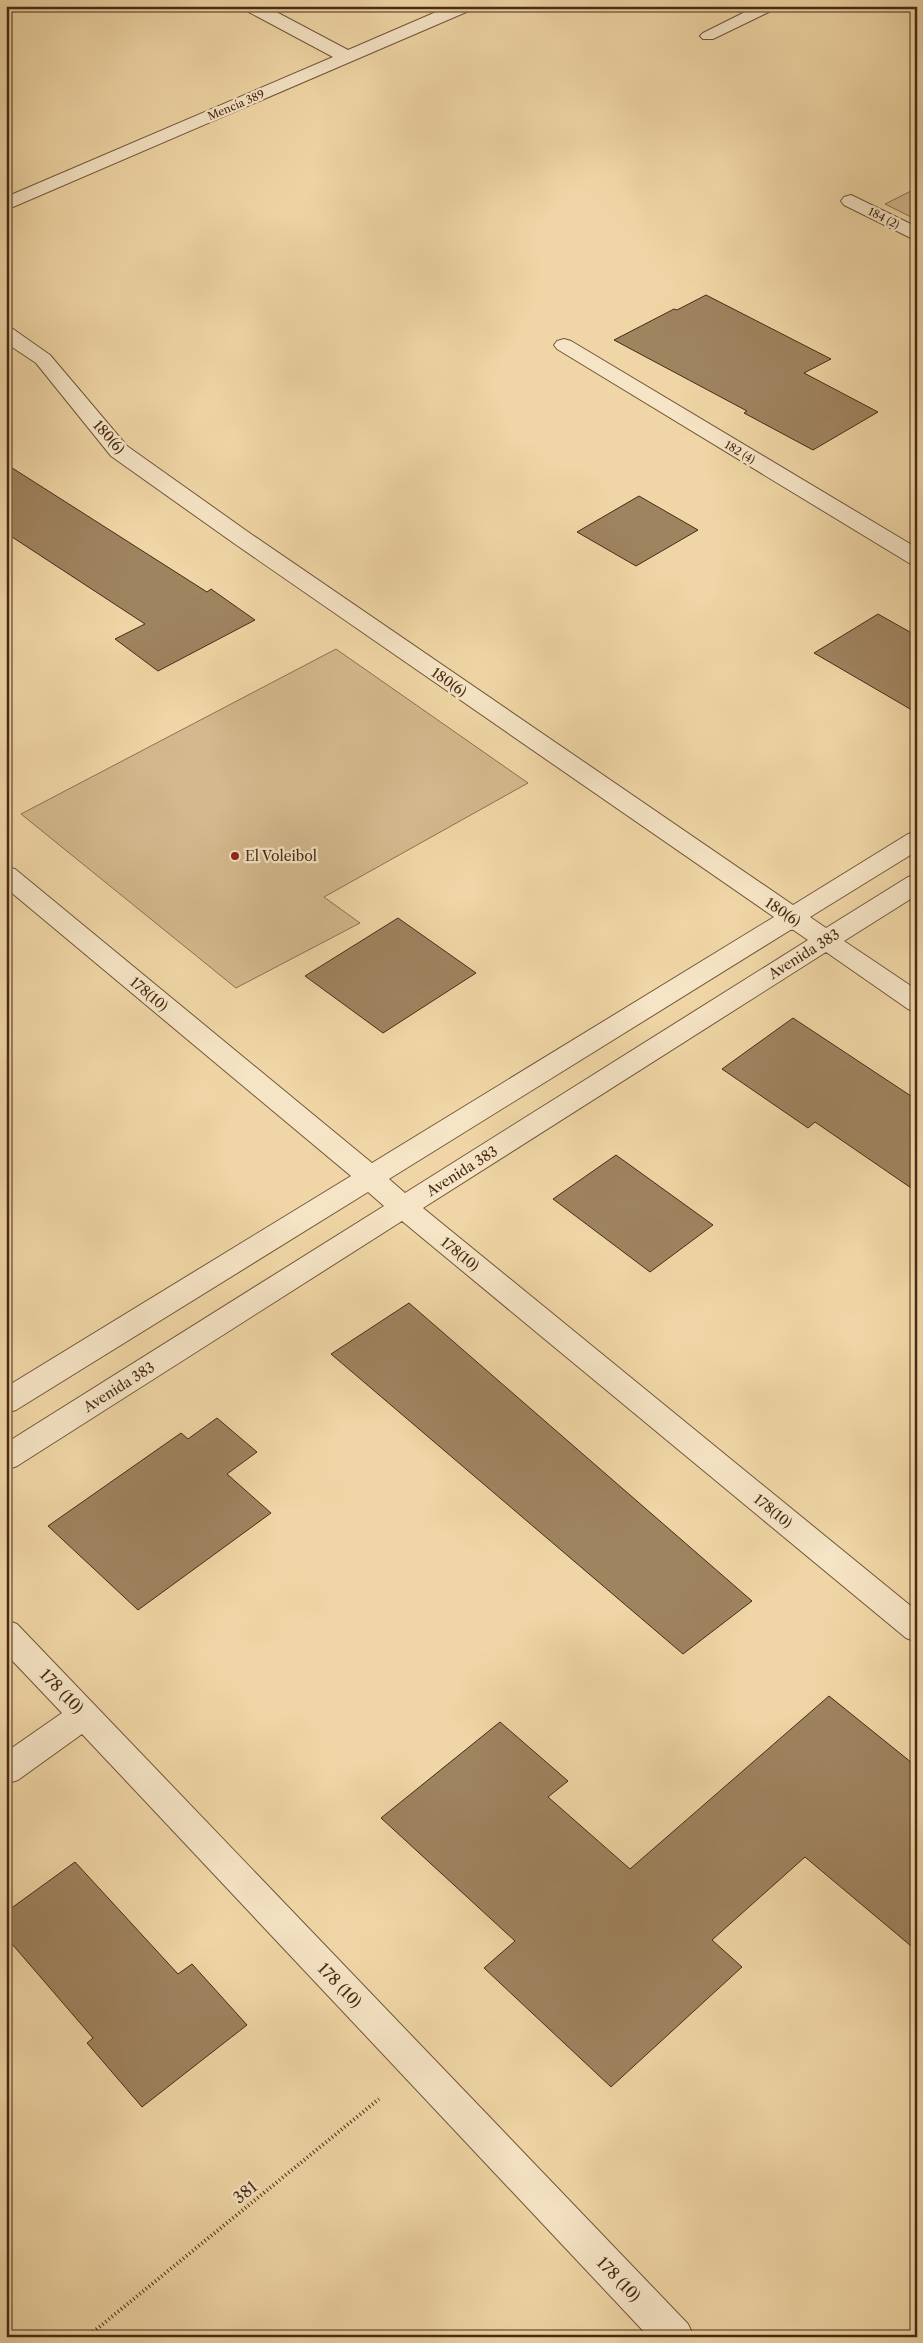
<svg xmlns="http://www.w3.org/2000/svg" width="923" height="2343" font-family="'Libre Caslon Text',serif">
<style>
.green{fill:#d3b98d;stroke:#8d7251}
.building{fill:#9f8460;stroke:#472b15}
.lines{fill:none;stroke-linecap:round;stroke-linejoin:round}
.service-casing{stroke:#715639;stroke-width:2}
.minor-casing{stroke:#715639;stroke-width:2}
.path{stroke:#472b15;stroke-width:4;stroke-dasharray:1 3;stroke-linecap:butt}
.service{fill:#f5e4c5;fill-rule:evenodd}
.minor{fill:#f5e4c5;fill-rule:evenodd}
.poi-dot{fill:#8f2418;stroke:#f5e4c5;stroke-width:2}
.labels{text-anchor:middle;dominant-baseline:central;stroke-width:4.5;stroke-linejoin:round;paint-order:stroke}
.far-street-label{font-size:11px;fill:#472b15;stroke:#f5e4c5}
.street-label{font-size:14px;fill:#472b15;stroke:#f5e4c5}
.poi-label{font-size:14px;fill:#472b15;stroke:#f5e4c5;text-anchor:start}
.near-street-label{font-size:16px;fill:#472b15;stroke:#f5e4c5}
</style>
<rect width="100%" height="100%" fill="#f0d6a6"/>
<filter id="stains"><feTurbulence type="fractalNoise" baseFrequency=".004" numOctaves="4"/><feColorMatrix values="0 0 0 0 .2 0 0 0 0 .09 0 0 0 0 .02 0 0 0 .5 -.17"/></filter>
<radialGradient id="worn" r=".72"><stop offset=".6" stop-color="#630" stop-opacity="0"/><stop offset="1" stop-color="#630" stop-opacity=".3"/></radialGradient>
<path class="green" d="M917,188V220L885,204Z
M336,649L528,783L324,897L360,923L236,988L21,814Z"/>
<path class="building" d="M706,295L831,359L804,373L878,412L813,450L744,413L747,411L614,340L674,309L677,310Z
M6,464L207,592L211,589L255,620L158,671L115,639L145,624L6,533Z
M639,496L698,530L636,566L577,532Z
M878,614L917,636V713L814,653Z
M398,918L476,973L383,1033L305,976Z
M793,1018L917,1100V1192L815,1122L808,1128L722,1069Z
M616,1155L713,1225L650,1272L553,1199Z
M409,1303L752,1601L683,1654L331,1354Z
M217,1418L257,1452L227,1474L271,1513L138,1610L48,1526L181,1433L188,1439Z
M829,1696L917,1767V1951L805,1857L712,1940L742,1967L611,2087L484,1968L515,1941L381,1818L500,1722L568,1781L548,1797L630,1869Z
M75,1862L178,1974L192,1964L247,2025L142,2107L87,2043L93,2038L6,1937V1912Z"/>
<g class="lines">
<defs>
<path id="service" d="M757,6H777L775,9L713,39H703L700,36L703,33Z"/>
<path id="minor" d="M6,6H21L18,10L6,13Z
M242,6H265L348,50L450,6H474L471,10L6,210V197L333,57L245,10Z
M851,195L917,227V241L844,205L841,201L844,197Z
M6,327L13,329L50,355L127,446L251,534L793,905L908,834L917,832V851L810,917L826,928L908,877L917,875V895L844,941L917,990V1012L908,1009L826,952L423,1208L917,1611V1642L906,1638L402,1221L17,1466L6,1470V1443L384,1206L368,1192L16,1410L6,1413V1387L351,1176L6,888V867L15,869L372,1163L774,917L235,544L111,456L36,363L6,343ZM792,929L808,940L405,1193L389,1179Z
M564,339L571,341L917,548V565L909,563L557,349L554,345L557,341Z
M6,1620L17,1624L688,2324L694,2337H649L82,1734L18,1780L6,1784V1752L62,1713L6,1654Z"/>
</defs>
<use href="#service" class="service-casing"/>
<use href="#minor" class="minor-casing"/>
<path class="path" d="M87,2337L379,2099"/>
<use href="#service" class="service"/>
<use href="#minor" class="minor"/>
</g>
<circle class="poi-dot" cx="235" cy="856" r="5"/>
<g class="labels">
<g class="far-street-label">
<text transform="translate(236 105) rotate(-23)">Mencía 389</text>
<text transform="translate(884 218) rotate(27)">184 (2)</text>
<text transform="translate(740 452) rotate(31)">182 (4)</text>
</g>
<g class="street-label">
<text transform="translate(109 437) rotate(48)">180(6)</text>
<text transform="translate(449 682) rotate(35)">180(6)</text>
<text transform="translate(783 912) rotate(34)">180(6)</text>
<text transform="translate(804 954) rotate(-32)">Avenida 383</text>
<text transform="translate(149 994) rotate(40)">178(10)</text>
<text transform="translate(462 1171) rotate(-32)">Avenida 383</text>
<text transform="translate(460 1254) rotate(39)">178(10)</text>
<text transform="translate(119 1387) rotate(-32)">Avenida 383</text>
<text transform="translate(773 1511) rotate(39)">178(10)</text>
</g>
<g class="poi-label">
<text x="245" y="856">El Voleibol</text>
</g>
<g class="near-street-label">
<text transform="translate(62 1691) rotate(46)">178 (10)</text>
<text transform="translate(340 1985) rotate(46)">178 (10)</text>
<text transform="translate(245 2192) rotate(-39)">381</text>
<text transform="translate(619 2279) rotate(46)">178 (10)</text>
</g>
</g>
<rect width="923" height="2343" fill="none" stroke="#f0d6a6" stroke-width="25"/>
<rect x="8" y="8" width="908" height="2328" fill="none" stroke="#472b15" stroke-width="2.5"/>
<rect x="12" y="12" width="898" height="2318" fill="none" stroke="#472b15"/>
<rect width="100%" height="100%" filter="url(#stains)"/>
<rect width="100%" height="100%" fill="url(#worn)"/>
</svg>
